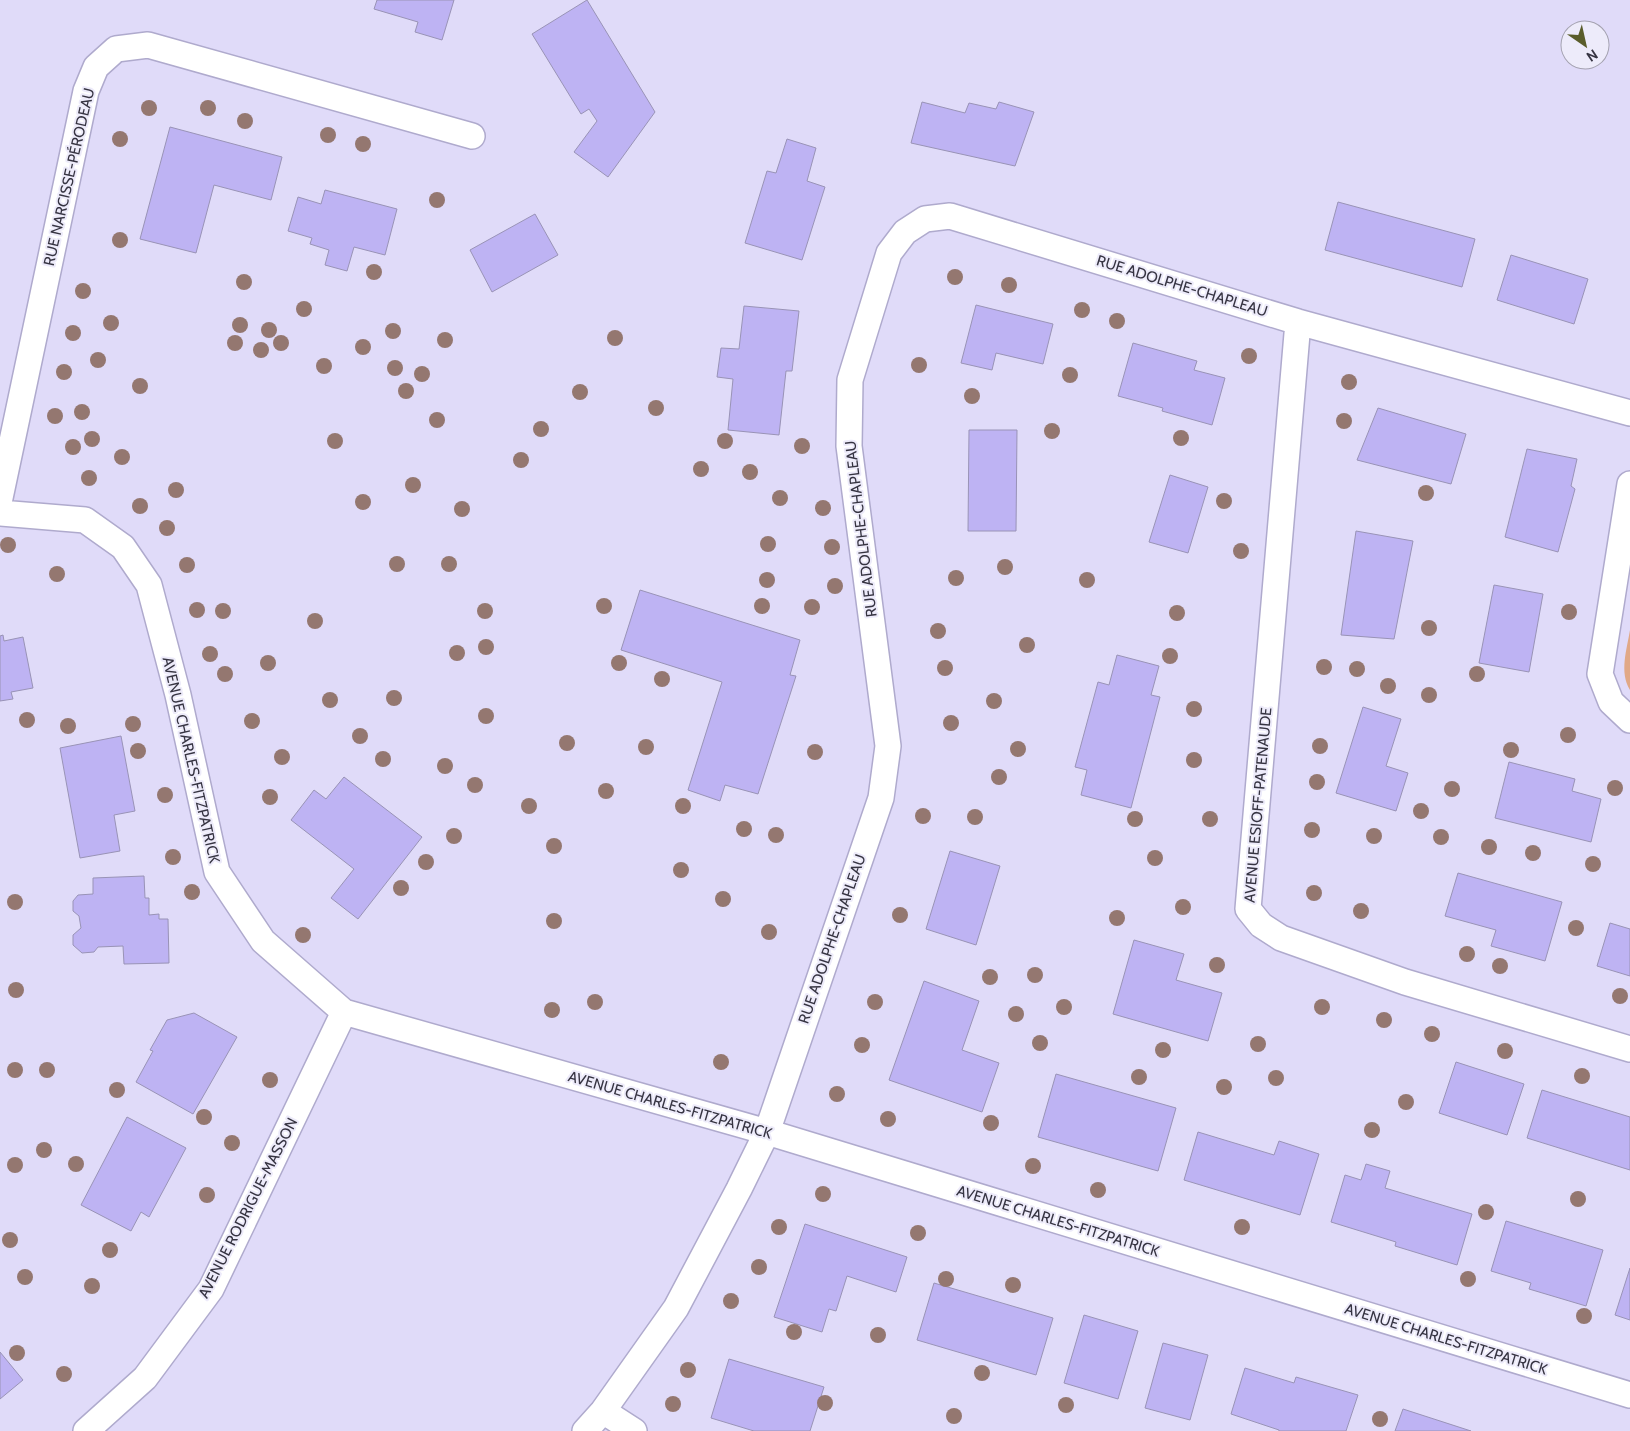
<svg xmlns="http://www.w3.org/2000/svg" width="1630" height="1431" font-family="Cabin,sans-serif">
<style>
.park{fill:#e1a886}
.building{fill:#beb3f3;stroke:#9993b6}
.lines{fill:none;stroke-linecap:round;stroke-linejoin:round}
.street-casing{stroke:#afaacd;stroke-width:28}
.street{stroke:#fff;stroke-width:25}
.tree{fill:#947770}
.labels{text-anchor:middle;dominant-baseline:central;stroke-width:4;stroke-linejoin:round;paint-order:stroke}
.street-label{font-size:15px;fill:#363442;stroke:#edebfa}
</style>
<rect width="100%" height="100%" fill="#e0dbf9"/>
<path class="park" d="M1630,630V690C1619,672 1627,649 1630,630Z"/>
<path class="building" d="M377,0H454L442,40L415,32L418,22L374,9Z
M587,0L655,112L608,177L574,152L597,121L589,109L581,114L532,34Z
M922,102L965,113L969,103L996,109L999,102L1034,112L1015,166L911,143Z
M170,127L282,157L271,200L214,185L196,253L140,239Z
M787,139L816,148L807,181L825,187L802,260L745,243L767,171L776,173Z
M325,190L397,209L385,255L354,247L347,271L325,265L329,250L310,244L312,238L288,231L298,197L321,204Z
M1338,202L1475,239L1462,287L1325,250Z
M535,214L558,255L492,292L470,250Z
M1511,255L1588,279L1574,324L1497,300Z
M976,305L1053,324L1043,364L996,353L992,370L961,363Z
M744,306L799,311L792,371H786L779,435L728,430L733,379L717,377L721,348L739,349Z
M1133,343L1197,361L1194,370L1225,378L1212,425L1162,411L1163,408L1118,396Z
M1378,408L1466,434L1451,484L1357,460Z
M969,430H1017L1016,531H968Z
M1527,449L1577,459L1571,486L1575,489L1558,552L1505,537Z
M1170,475L1208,487L1188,553L1149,542Z
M1356,531L1413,541L1394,639L1341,635Z
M1494,585L1543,594L1529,672L1479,663Z
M640,590L800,640L790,675L796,676L758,794L725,785L720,801L688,790L722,682L621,650Z
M3,635L4,641L23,637L33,688L11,692L13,699L0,701V636Z
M1117,655L1159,666L1151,695L1160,697L1131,808L1081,795L1087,770L1075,767L1098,682L1109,685Z
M1363,707L1401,719L1386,766L1408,773L1396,811L1336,793Z
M121,736L135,811L114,815L120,851L80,858L60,748Z
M1509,762L1575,779L1572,791L1601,799L1591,842L1495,818Z
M344,777L422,837L358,919L331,898L354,869L291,820L314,790L326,799Z
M950,851L1000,866L976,945L926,929Z
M1458,873L1562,902L1545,961L1491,946L1496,930L1445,916Z
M144,876L145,898H149V915L159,914V919H168L169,963L124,964L123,946L98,947L94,952L82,953L73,945V935L81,928L79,916L73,911V901L78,895L93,894V878Z
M1610,923L1630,929V976L1597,966Z
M1134,940L1184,954L1176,980L1222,993L1208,1041L1113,1014Z
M924,981L979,1001L962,1050L999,1063L982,1112L889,1080Z
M194,1013L237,1037L193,1114L136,1082L153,1051L150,1050L167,1020Z
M1456,1062L1524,1084L1507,1135L1439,1113Z
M1056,1074L1176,1108L1158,1171L1038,1137Z
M1542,1090L1630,1117V1170L1527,1138Z
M127,1117L186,1148L149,1217L141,1212L131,1231L81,1205Z
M1198,1132L1274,1155L1279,1141L1319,1154L1300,1215L1184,1180Z
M1366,1164L1390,1171L1385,1188L1472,1214L1457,1265L1395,1246L1396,1242L1331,1222L1345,1175L1361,1180Z
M1506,1221L1603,1250L1586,1306L1529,1289L1531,1283L1491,1271Z
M805,1224L907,1257L896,1292L847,1276L836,1311L829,1309L822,1332L774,1317Z
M1630,1268V1320L1615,1315Z
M934,1283L1053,1318L1036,1375L917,1340Z
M1084,1315L1138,1331L1118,1399L1064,1383Z
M1163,1343L1208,1355L1190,1420L1145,1408Z
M0,1352L23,1380L0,1399Z
M729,1359L824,1387L810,1431H754L711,1418Z
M1245,1368L1294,1383L1296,1377L1358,1395L1346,1431H1279V1430L1231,1414Z
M1403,1409L1471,1431H1395Z"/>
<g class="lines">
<defs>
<path id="street" d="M1298,322L1248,909L1261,925L1281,938L1405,982L1630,1049
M1630,484L1600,674L1611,702L1630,720
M0,498L86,91L96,67L116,49L148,45L472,136
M0,513L85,520L123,547L149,585L178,695L217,872L263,941L344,1012L767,1132L1630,1395
M603,1411L634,1431
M86,1431L145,1378L211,1289L344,1012
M585,1431L603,1411L676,1308L739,1189L767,1132L881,798L888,746L849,446L850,380L889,253L905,232L925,219L950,216L1298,322L1630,413"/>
</defs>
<use href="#street" class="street-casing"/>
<use href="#street" class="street"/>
</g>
<g class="tree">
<circle cx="149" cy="108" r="8"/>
<circle cx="208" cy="108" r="8"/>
<circle cx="245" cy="121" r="8"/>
<circle cx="328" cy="135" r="8"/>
<circle cx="120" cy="139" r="8"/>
<circle cx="363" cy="144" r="8"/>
<circle cx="437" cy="200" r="8"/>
<circle cx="120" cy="240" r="8"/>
<circle cx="374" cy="272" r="8"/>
<circle cx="955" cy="277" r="8"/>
<circle cx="244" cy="282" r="8"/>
<circle cx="1009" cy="285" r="8"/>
<circle cx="83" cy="291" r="8"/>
<circle cx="304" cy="309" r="8"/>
<circle cx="1082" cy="310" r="8"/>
<circle cx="1117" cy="321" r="8"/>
<circle cx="111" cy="323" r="8"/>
<circle cx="240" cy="325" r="8"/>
<circle cx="269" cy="330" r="8"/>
<circle cx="393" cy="331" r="8"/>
<circle cx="73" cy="333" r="8"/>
<circle cx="615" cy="338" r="8"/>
<circle cx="445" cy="340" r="8"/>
<circle cx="235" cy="343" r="8"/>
<circle cx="281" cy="343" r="8"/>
<circle cx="363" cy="347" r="8"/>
<circle cx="261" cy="350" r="8"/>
<circle cx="1249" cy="356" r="8"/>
<circle cx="98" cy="360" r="8"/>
<circle cx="919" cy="365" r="8"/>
<circle cx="324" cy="366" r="8"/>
<circle cx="395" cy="368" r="8"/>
<circle cx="64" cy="372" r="8"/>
<circle cx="422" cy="374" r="8"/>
<circle cx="1070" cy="375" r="8"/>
<circle cx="1349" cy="382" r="8"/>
<circle cx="140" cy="386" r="8"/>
<circle cx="406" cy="391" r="8"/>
<circle cx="580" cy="392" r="8"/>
<circle cx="972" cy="396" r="8"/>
<circle cx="656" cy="408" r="8"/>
<circle cx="82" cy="412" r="8"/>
<circle cx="55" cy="416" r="8"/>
<circle cx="437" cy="420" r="8"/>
<circle cx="1344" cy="421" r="8"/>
<circle cx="541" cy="429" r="8"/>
<circle cx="1052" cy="431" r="8"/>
<circle cx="1181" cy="438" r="8"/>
<circle cx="92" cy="439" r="8"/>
<circle cx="335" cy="441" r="8"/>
<circle cx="725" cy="441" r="8"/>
<circle cx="802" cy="446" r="8"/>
<circle cx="73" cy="447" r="8"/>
<circle cx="122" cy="457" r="8"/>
<circle cx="521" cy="460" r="8"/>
<circle cx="701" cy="469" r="8"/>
<circle cx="750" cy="472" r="8"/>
<circle cx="89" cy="478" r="8"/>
<circle cx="413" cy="485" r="8"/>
<circle cx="176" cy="490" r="8"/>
<circle cx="1426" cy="493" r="8"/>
<circle cx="780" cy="498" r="8"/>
<circle cx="1224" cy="501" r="8"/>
<circle cx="363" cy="502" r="8"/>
<circle cx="140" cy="506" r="8"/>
<circle cx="823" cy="508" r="8"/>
<circle cx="462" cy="509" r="8"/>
<circle cx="167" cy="528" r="8"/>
<circle cx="768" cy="544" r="8"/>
<circle cx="8" cy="545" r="8"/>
<circle cx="832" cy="547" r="8"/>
<circle cx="1241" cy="551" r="8"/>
<circle cx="397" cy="564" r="8"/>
<circle cx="449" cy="564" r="8"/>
<circle cx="187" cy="565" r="8"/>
<circle cx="1005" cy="567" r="8"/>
<circle cx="57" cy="574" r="8"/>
<circle cx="956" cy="578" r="8"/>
<circle cx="767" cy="580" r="8"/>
<circle cx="1087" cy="580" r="8"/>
<circle cx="835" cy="586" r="8"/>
<circle cx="604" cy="606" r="8"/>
<circle cx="762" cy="606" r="8"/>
<circle cx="812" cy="607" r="8"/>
<circle cx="197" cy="610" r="8"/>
<circle cx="223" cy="611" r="8"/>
<circle cx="485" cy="611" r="8"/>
<circle cx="1569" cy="612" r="8"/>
<circle cx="1177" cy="613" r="8"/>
<circle cx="315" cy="621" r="8"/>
<circle cx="1429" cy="628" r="8"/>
<circle cx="938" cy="631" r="8"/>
<circle cx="1027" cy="645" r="8"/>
<circle cx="486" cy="647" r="8"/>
<circle cx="457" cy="653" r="8"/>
<circle cx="210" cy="654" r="8"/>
<circle cx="1170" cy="656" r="8"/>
<circle cx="268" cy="663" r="8"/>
<circle cx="619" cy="663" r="8"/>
<circle cx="1324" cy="667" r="8"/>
<circle cx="945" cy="668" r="8"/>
<circle cx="1357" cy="669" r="8"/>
<circle cx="225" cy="674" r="8"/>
<circle cx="1477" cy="674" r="8"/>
<circle cx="662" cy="679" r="8"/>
<circle cx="1388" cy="686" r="8"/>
<circle cx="1429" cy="695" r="8"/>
<circle cx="394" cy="698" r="8"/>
<circle cx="330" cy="700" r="8"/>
<circle cx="994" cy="701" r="8"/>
<circle cx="1194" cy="709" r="8"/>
<circle cx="486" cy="716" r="8"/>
<circle cx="27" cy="720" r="8"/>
<circle cx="252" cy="721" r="8"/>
<circle cx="951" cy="723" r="8"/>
<circle cx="133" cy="724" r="8"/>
<circle cx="68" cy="726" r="8"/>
<circle cx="1568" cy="735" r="8"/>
<circle cx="360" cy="736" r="8"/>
<circle cx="567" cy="743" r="8"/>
<circle cx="1320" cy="746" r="8"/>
<circle cx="646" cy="747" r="8"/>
<circle cx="1018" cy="749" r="8"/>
<circle cx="1511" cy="750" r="8"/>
<circle cx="138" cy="751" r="8"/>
<circle cx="815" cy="752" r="8"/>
<circle cx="282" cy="757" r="8"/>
<circle cx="383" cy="759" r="8"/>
<circle cx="1194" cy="760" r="8"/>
<circle cx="445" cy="766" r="8"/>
<circle cx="999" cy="777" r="8"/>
<circle cx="1317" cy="782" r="8"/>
<circle cx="475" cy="785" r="8"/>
<circle cx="1615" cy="788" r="8"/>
<circle cx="1452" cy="789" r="8"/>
<circle cx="606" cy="791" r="8"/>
<circle cx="165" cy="795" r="8"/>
<circle cx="270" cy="797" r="8"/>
<circle cx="529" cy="806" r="8"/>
<circle cx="683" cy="806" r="8"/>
<circle cx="1421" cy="811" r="8"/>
<circle cx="923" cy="816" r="8"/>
<circle cx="975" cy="817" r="8"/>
<circle cx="1135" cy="819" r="8"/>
<circle cx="1210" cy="819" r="8"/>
<circle cx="744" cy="829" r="8"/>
<circle cx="1312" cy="830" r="8"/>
<circle cx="776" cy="835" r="8"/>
<circle cx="454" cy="836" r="8"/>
<circle cx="1374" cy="836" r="8"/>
<circle cx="1441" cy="837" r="8"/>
<circle cx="554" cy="846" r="8"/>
<circle cx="1489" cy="847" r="8"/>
<circle cx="1533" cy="853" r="8"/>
<circle cx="173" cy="857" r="8"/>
<circle cx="1155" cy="858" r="8"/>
<circle cx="426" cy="862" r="8"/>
<circle cx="1593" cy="864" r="8"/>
<circle cx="681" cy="870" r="8"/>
<circle cx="401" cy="888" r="8"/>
<circle cx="192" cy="892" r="8"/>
<circle cx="1314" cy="893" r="8"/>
<circle cx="723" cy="899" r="8"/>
<circle cx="15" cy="902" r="8"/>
<circle cx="1183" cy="907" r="8"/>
<circle cx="1361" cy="911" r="8"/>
<circle cx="900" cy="915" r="8"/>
<circle cx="1117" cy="918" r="8"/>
<circle cx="554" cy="921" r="8"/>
<circle cx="1576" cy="928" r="8"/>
<circle cx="769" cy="932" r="8"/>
<circle cx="303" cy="935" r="8"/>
<circle cx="1467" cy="954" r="8"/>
<circle cx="1217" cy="965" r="8"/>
<circle cx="1500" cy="966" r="8"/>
<circle cx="1035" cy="975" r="8"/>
<circle cx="990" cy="977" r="8"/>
<circle cx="16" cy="990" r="8"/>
<circle cx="1620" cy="996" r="8"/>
<circle cx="595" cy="1002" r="8"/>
<circle cx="875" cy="1002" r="8"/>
<circle cx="1064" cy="1007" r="8"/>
<circle cx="1322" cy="1007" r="8"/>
<circle cx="552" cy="1010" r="8"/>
<circle cx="1016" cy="1014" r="8"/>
<circle cx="1384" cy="1020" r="8"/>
<circle cx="1432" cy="1034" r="8"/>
<circle cx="1040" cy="1043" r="8"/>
<circle cx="1258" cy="1044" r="8"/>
<circle cx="862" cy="1045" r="8"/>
<circle cx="1163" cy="1050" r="8"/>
<circle cx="1505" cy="1051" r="8"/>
<circle cx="721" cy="1062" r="8"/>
<circle cx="15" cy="1070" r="8"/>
<circle cx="47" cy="1070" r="8"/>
<circle cx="1582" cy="1076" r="8"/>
<circle cx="1139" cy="1077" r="8"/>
<circle cx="1276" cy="1078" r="8"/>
<circle cx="270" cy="1080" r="8"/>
<circle cx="1224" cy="1087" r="8"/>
<circle cx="117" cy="1090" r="8"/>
<circle cx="837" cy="1094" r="8"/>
<circle cx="1406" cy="1102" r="8"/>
<circle cx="204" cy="1117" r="8"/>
<circle cx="888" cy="1119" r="8"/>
<circle cx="991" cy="1123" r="8"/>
<circle cx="1372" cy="1130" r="8"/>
<circle cx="232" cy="1143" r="8"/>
<circle cx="44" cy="1150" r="8"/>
<circle cx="76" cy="1164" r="8"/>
<circle cx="15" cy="1165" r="8"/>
<circle cx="1033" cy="1166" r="8"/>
<circle cx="1098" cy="1190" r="8"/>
<circle cx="823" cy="1194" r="8"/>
<circle cx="207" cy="1195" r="8"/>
<circle cx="1578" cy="1199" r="8"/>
<circle cx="1486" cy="1212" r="8"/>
<circle cx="779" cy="1227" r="8"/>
<circle cx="1242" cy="1227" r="8"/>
<circle cx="918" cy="1233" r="8"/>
<circle cx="10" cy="1240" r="8"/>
<circle cx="110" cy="1250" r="8"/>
<circle cx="759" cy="1267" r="8"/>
<circle cx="25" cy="1277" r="8"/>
<circle cx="946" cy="1279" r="8"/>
<circle cx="1468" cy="1279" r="8"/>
<circle cx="1013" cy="1285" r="8"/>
<circle cx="92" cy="1286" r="8"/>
<circle cx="731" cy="1301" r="8"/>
<circle cx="1584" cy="1316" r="8"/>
<circle cx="794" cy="1332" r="8"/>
<circle cx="878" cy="1335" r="8"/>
<circle cx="17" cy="1353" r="8"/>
<circle cx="688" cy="1370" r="8"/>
<circle cx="982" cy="1373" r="8"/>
<circle cx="64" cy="1374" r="8"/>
<circle cx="825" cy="1403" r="8"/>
<circle cx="673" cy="1404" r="8"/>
<circle cx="1066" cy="1405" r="8"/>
<circle cx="954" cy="1416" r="8"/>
<circle cx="1380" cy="1419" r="8"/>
</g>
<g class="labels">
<g class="street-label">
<text transform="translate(69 177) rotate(-77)">RUE NARCISSE-PÉRODEAU</text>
<text transform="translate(1182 286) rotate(17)">RUE ADOLPHE-CHAPLEAU</text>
<text transform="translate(861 529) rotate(-97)">RUE ADOLPHE-CHAPLEAU</text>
<text transform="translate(191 760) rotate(77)">AVENUE CHARLES-FITZPATRICK</text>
<text transform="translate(1258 805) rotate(-85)">AVENUE ESIOFF-PATENAUDE</text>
<text transform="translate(832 939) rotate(-71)">RUE ADOLPHE-CHAPLEAU</text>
<text transform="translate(670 1105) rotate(16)">AVENUE CHARLES-FITZPATRICK</text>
<text transform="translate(248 1208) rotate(-63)">AVENUE RODRIGUE-MASSON</text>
<text transform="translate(1058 1221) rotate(17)">AVENUE CHARLES-FITZPATRICK</text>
<text transform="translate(1446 1339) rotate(17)">AVENUE CHARLES-FITZPATRICK</text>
</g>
</g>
<g transform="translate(1585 45) rotate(146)"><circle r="24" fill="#edebfa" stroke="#a4a2b0"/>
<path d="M0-4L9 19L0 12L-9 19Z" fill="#5a5d2b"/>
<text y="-8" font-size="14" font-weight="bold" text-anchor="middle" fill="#363442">N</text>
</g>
</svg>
